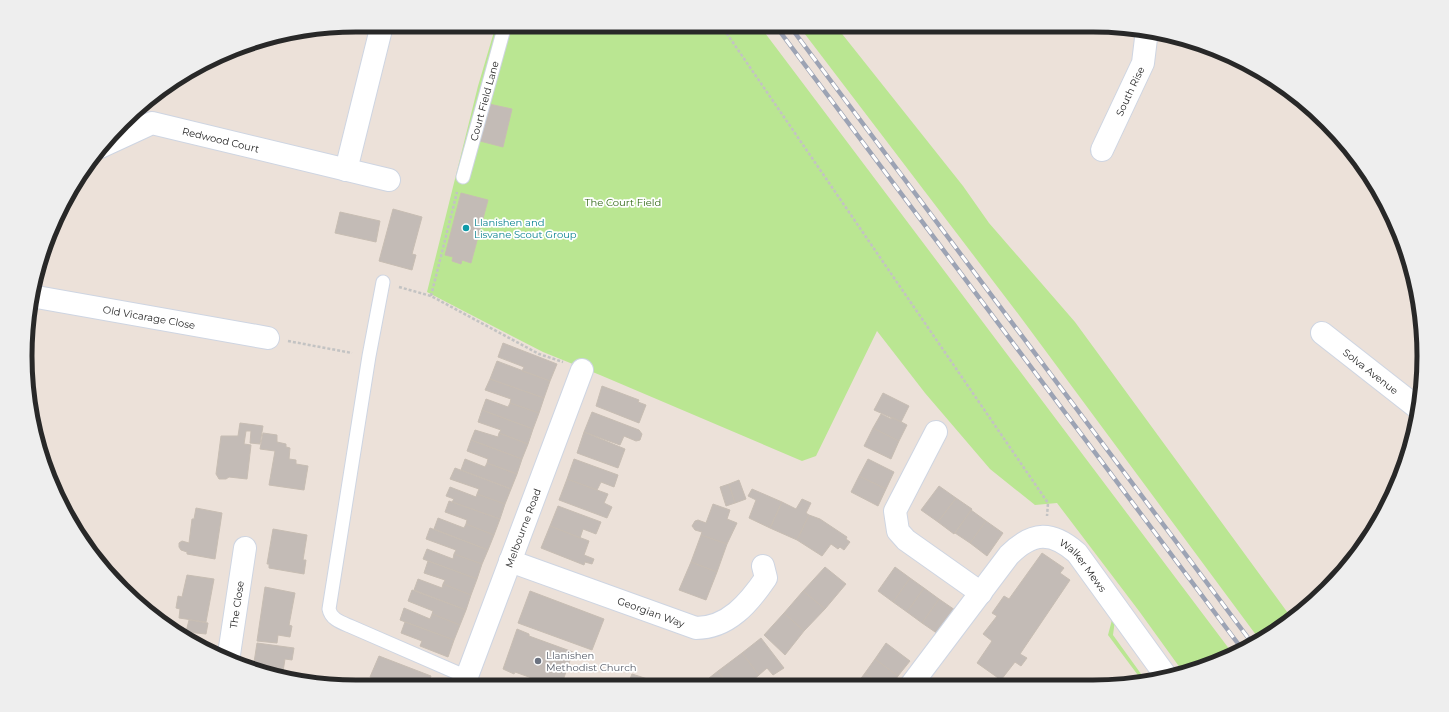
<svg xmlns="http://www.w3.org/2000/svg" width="1449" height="712" font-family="Montserrat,sans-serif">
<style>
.green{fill:#bae692}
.building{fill:#c3bbb6;stroke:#c7bdb3}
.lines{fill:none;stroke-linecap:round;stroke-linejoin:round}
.lane-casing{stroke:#ced5e2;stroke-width:15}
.street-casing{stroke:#ced5e2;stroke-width:24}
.path{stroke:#c3c3c3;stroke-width:2.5;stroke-dasharray:3 2;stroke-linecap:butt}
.lane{stroke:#fff;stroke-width:13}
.street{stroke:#fff;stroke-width:22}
.rail-casing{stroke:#9ca3b4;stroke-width:4.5}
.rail{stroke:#fff;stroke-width:3;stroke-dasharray:9;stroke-linecap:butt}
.culture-dot{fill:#0f9aa8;stroke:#fff;stroke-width:1.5}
.worship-dot{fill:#6b7280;stroke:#fff;stroke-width:1.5}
.labels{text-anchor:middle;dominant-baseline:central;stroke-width:3.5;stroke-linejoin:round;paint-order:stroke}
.street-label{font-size:10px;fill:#282828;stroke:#fff}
.park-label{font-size:10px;fill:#326816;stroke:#fff}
.culture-label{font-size:10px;fill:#0d838f;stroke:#fff;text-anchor:start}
.worship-label{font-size:10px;fill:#5b616d;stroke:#fff;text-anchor:start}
.rim{fill:none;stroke:#282828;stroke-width:5}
</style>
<rect width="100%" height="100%" fill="#ece1d9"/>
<path class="green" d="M496,25H759L1233,654L1220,662L1183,672L1139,611L1057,503L1035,505L990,469L925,393L877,331L816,456L802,461L600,375L543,352L427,292L478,86Z
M798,25H835L963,186L989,223L1075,322L1293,620L1259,639L1019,315Z
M1113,616L1115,620L1113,635L1144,678L1155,679L1143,682L1108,635Z"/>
<path class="building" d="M489,104L512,109L503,147L480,141Z
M461,193L488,200L471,263L462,260L461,264L452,261L453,257L445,255Z
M393,209L422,217L412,254L416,255L412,270L379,261Z
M340,212L380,221L376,242L335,233Z
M503,343L557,364L550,381L522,371L524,367L498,357Z
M497,361L550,381L544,398L490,379Z
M490,379L544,398L539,413L510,403L511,399L485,390Z
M602,386L639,400L638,402L646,405L639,423L596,406Z
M883,393L909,406L901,422L874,410Z
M486,399L508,407L510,403L539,413L533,429L482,410Z
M482,410L533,429L528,444L499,433L501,430L478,422Z
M592,412L639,430L642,434L640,440L636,441L624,436L620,445L584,432Z
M881,414L891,419L892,417L907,425L899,441L873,428Z
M240,423L263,426L260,444L250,443L251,431H246L244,444L251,445L247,479L229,477L226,479H219L216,474L221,436H238Z
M873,428L899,441L891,459L864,446Z
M475,430L498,437L499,433L528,444L522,459L471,440Z
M584,432L625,449L618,468L577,453Z
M263,433L277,435V442L286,444V447L290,448L289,459L296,460V464L308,466L304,490L269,485L275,451L260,449Z
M471,440L522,459L517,474L487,463L488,459L467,451Z
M465,459L485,467L487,463L517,474L511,489L461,470Z
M574,459L618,475L614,487L601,482L597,490L567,479Z
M868,459L894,472L886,489L859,476Z
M455,468L511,489L505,504L477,494L479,489L450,479Z
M859,476L886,489L878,506L851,492Z
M567,479L608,494L604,503L612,507L607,518L559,500Z
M739,480L746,499L735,503L729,484Z
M729,484L735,503L726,506L720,487Z
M939,486L956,498L938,522L921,510Z
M450,487L476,497L477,494L505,504L500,519L452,502L454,499L446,496Z
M752,489L782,502L770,528L749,518L756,500L748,496Z
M956,498L972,509L954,534L938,522Z
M802,499L811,503L806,513L809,515L797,540L770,528L782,502L796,509Z
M449,501L500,519L494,535L466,524L467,520L445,512Z
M713,504L730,510L727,519L737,523L727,544L701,535L702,532L695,530L692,526L695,521L698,520L706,523Z
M558,506L601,522L596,534L583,529L580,538L550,526Z
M196,508L222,513L215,559L187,554V552L181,550L179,547V543L182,541L189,543L192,519H194Z
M971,510L986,521L970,543L955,533Z
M809,515L820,519L847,537L846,539L850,542L844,550L840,547L838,549L831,544L822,556L797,540Z
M438,518L464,528L466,524L494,535L488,550L434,529Z
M986,521L1003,533L987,556L970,543Z
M550,526L589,541L584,555L594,559L592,564L585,562L584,565L541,548Z
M430,528L488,550L482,564L454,554L456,550L426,539Z
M273,529L307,535L303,560H306L304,574L269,568V564H267Z
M701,535L727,544L717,572L691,562Z
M427,549L453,559L454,554L482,564L477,579L423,559Z
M1042,553L1064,568L1060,573L1070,580L1020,654L1027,658L1021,666L1015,662L1001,680L977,663L992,641L983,634L997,616L992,613L1004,596L1009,599Z
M428,561L477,579L471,595L443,584L445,580L424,573Z
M691,562L717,572L706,600L679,590Z
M825,567L846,584L825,609L803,591Z
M895,567L910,578L893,602L878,591Z
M187,575L214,579L206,622L179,618L180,609L176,608L178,596L182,597Z
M910,578L924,588L907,612L893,602Z
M418,579L442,588L443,584L471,595L466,610L414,590Z
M265,587L295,593L289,625L292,626L290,637L278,635L277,643L257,641Z
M924,588L939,599L922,623L907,612Z
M412,590L466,610L460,625L432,614L433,611L408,601Z
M530,591L604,619L592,650L518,623Z
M803,591L825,609L804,631L784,613Z
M939,599L955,610L938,634L922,623Z
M404,608L430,619L432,614L460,625L454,640L400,620Z
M784,613L804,631L785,655L764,635Z
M189,620L208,623L206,634L186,632Z
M405,622L454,640L448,657L420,646L422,641L401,633Z
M517,629L529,634V636L573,652L561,686H554L515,672L514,674L503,669Z
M761,638L784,668L773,675L767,668L759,675L742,653Z
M257,643L294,648L292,660L285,659L282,678L253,669Z
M886,643L910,661L898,676L875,659Z
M742,653L759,675L752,681L756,686H729L718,671Z
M379,656L431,676L427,687H364L367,679L374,682L375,679L370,677Z
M875,659L898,676L892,685H882L865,673Z
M718,671L729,686H699Z
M865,673L882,685H856Z
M632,674L660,683L659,686H627Z"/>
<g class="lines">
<defs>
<g id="lane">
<path id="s1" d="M463,177L505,25"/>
<path d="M383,282L369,356L329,609C331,620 343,623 352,627L467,677"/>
</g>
<g id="street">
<path id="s2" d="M100,147L152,123L389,180"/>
<path id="s3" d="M1102,150L1143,63L1147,30"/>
<path d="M346,170L381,29"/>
<path id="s4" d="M31,296L268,338"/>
<path id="s5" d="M1322,333L1419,409"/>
<path d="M936,432L895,511L898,531L906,540L981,593"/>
<path id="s6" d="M510,561L696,628C728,628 749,603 766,578L763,566"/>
<path id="s7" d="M228,661L245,548"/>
<path id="s8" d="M911,685L1009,555C1033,531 1052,531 1077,553L1166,676"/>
<path id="s9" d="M463,687L582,370"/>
</g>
</defs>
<use href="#lane" class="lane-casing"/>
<use href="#street" class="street-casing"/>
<path class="path" d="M721,25L1048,503L1047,516
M399,287L431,296L539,354L563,362
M431,296L457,192
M288,341L352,353"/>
<use href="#lane" class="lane"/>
<use href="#street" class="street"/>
<defs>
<path id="rail" d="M775,25L1242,649
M789,25L1252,643"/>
</defs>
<use href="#rail" class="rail-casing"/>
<use href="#rail" class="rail"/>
</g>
<circle class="culture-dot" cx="466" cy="228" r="4"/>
<circle class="worship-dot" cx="538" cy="661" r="4"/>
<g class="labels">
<g class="street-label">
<text stroke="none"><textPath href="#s3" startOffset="65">South Rise</textPath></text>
<text stroke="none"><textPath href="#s1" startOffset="79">Court Field Lane</textPath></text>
<text stroke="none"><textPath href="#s2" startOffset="128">Redwood Court</textPath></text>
<text stroke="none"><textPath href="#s4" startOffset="120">Old Vicarage Close</textPath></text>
<text stroke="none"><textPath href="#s5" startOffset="62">Solva Avenue</textPath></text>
<text stroke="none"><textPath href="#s9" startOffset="170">Melbourne Road</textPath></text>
<text stroke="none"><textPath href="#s8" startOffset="254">Walker Mews</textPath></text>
<text stroke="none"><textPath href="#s7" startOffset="57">The Close</textPath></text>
<text stroke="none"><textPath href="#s6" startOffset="150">Georgian Way</textPath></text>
</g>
<g class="park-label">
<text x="623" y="202">The Court Field</text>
</g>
<g class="culture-label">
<text x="474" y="222">Llanishen and<tspan x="474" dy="12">Lisvane Scout Group</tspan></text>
</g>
<g class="worship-label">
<text x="546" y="655">Llanishen<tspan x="546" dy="12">Methodist Church</tspan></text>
</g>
</g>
<path d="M0 0H1449V712H0ZM356 32H1093A324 324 0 0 1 1417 356V356A324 324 0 0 1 1093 680H356A324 324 0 0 1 32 356V356A324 324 0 0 1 356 32Z" fill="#eee" fill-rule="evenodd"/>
<path class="rim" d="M356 32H1093A324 324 0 0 1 1417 356V356A324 324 0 0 1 1093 680H356A324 324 0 0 1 32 356V356A324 324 0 0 1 356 32Z"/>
</svg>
